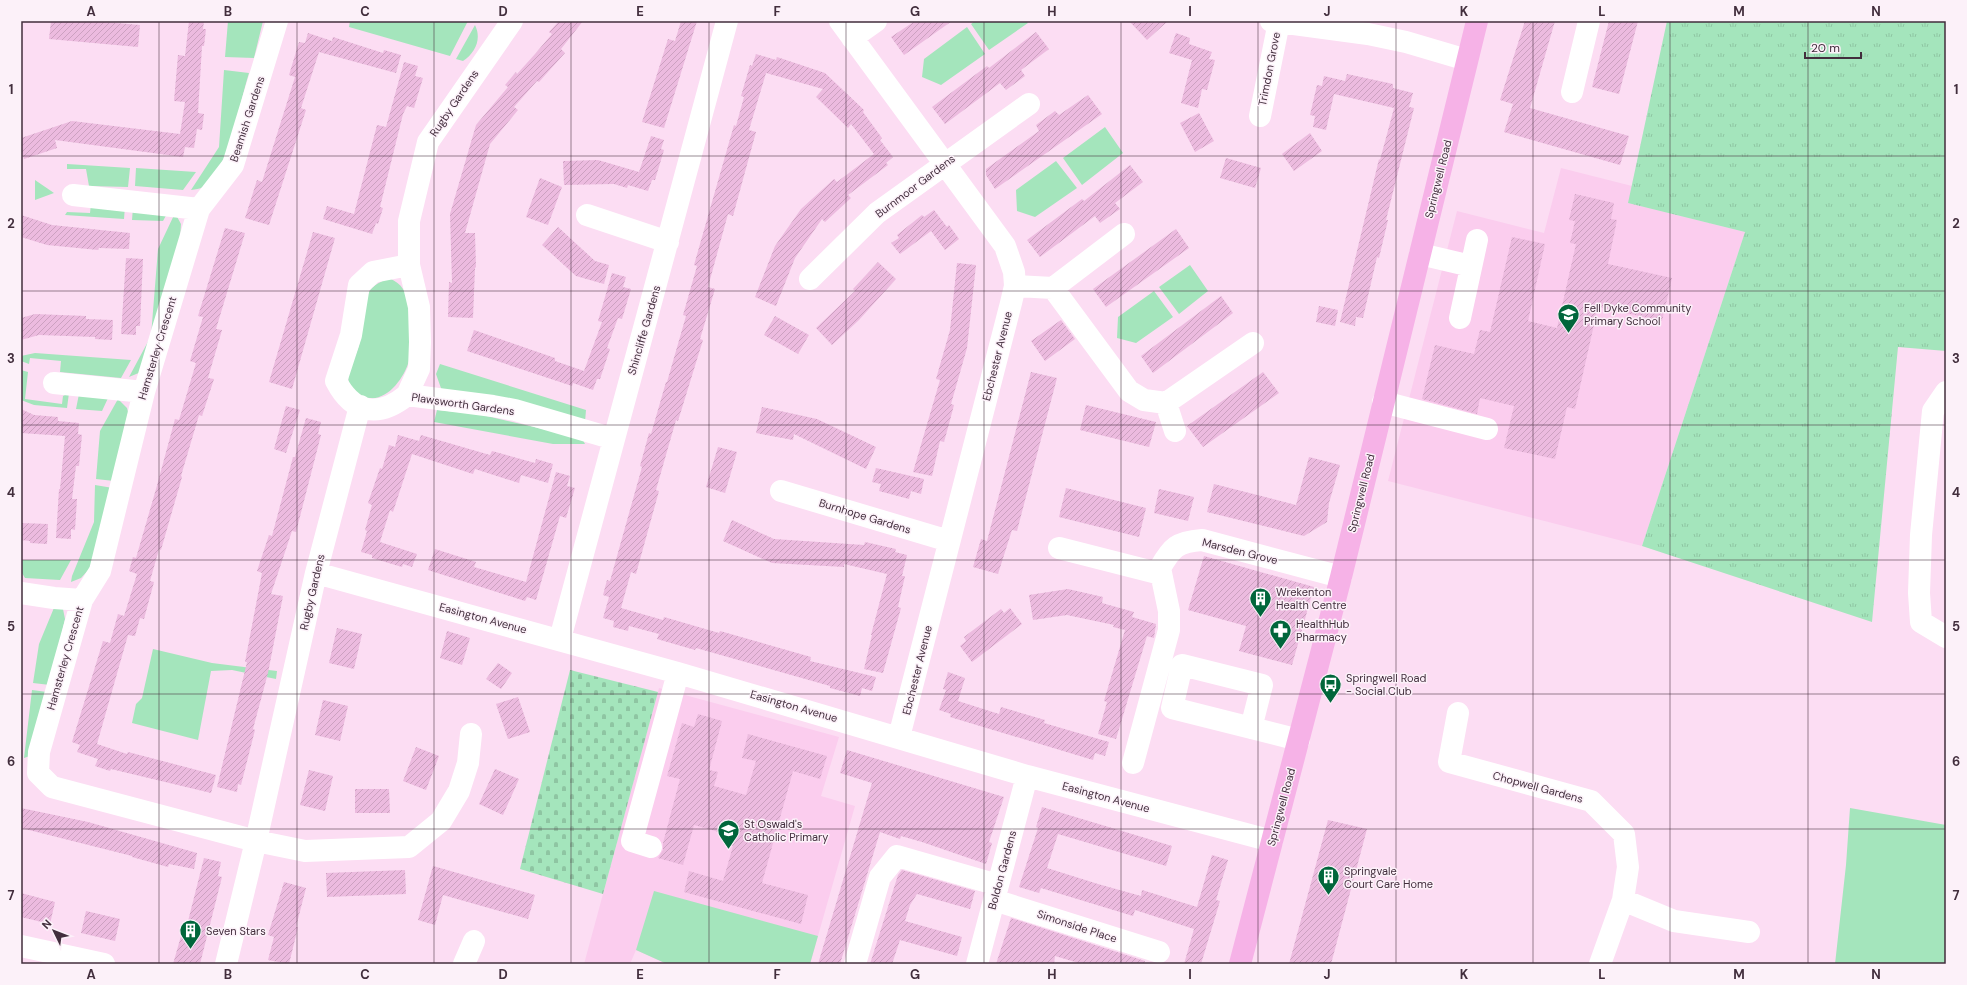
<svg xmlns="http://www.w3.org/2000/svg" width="1967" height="985" font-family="'DM Sans',sans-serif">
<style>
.built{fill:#fbcdee}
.green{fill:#a4e5bc}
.cemetery{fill:url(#cemetery-stones)}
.park{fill:url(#park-tufts)}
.building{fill:url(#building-hatch)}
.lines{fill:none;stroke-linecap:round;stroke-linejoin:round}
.minor{stroke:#fff;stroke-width:22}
.major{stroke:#f6b2e7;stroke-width:22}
.grid{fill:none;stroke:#422e3d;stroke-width:1;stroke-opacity:0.55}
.labels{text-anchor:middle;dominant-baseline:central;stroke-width:3;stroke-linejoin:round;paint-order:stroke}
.street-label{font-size:11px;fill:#422e3d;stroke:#fcf1f9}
.poi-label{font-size:11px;fill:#422e3d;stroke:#fcf1f9;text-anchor:start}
.neatline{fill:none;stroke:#422e3d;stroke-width:1.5}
.grid-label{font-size:13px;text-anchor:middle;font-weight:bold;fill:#422e3d}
</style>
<defs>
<pattern id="cemetery-stones" width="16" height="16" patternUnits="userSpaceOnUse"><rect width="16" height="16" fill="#a4e5bc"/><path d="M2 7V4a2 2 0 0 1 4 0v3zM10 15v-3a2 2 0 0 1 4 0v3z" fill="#8ec5a2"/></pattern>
<pattern id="park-tufts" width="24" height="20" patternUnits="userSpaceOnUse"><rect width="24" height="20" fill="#a4e5bc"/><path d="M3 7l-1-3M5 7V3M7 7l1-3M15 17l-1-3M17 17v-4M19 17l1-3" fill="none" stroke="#8ec5a2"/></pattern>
<pattern id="building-hatch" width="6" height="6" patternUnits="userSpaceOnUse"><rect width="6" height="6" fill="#ecbbdf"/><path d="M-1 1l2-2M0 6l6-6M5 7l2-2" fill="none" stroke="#cca1c0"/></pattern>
</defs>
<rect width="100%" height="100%" fill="#fcddf3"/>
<path class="built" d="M1561,168L1632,186L1629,203L1745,232L1642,546L1388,481L1457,211L1544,233Z
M659,688L839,737L821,796L855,806L810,964H667L636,950L630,964H584Z"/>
<path class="green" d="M228,21H263L254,58L225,57Z
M350,21H468L450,56L349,27Z
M975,21H1026L1028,23L989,50L971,24Z
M475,25C482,39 475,53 463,61L456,59Z
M967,27L985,54L941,85L922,77L924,59Z
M224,70L249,73C239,104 230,168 203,187C200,189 195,189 191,190L219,147Z
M1105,127L1123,153L1082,185L1063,158Z
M1056,161L1077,188L1035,217L1017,211L1016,190Z
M67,164L130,168L128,187L89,186L86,169H67Z
M136,168L196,172L183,190L135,186Z
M35,180L54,193L35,200Z
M91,204L125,206L124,219L65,215L67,212L90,213Z
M133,207L169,210L163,221L132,220Z
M175,213L181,224L180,240L141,372L129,377L151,336L158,249Z
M1190,265L1208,291L1179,314L1159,287Z
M389,278C395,281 400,284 403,289C411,300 412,349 409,361C404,378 388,400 370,398C361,398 352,391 349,383C345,369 356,358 359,345C363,333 364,301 369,292C373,285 382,281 389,278Z
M1154,291L1173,317L1136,343L1117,338L1118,317Z
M35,353L131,360L121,378L60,372L61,361L30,358L29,364L21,361V356Z
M440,364L586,410L585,422L442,391L436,374Z
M21,370L28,372L25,399L62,404L63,396L69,393L67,408L34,405L21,400Z
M79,394L109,396L102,411L76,409Z
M118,399L127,408L130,420L114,481L96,479L100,431Z
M437,410L478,414L582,438L585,444H553L434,422Z
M95,485L113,488L91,567L81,578L71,582L72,576L94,522Z
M22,560H71L60,580L25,578L22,573Z
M56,603L63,609L65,619L50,685L33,683L39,644Z
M153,649L212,663L277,671L276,679L232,670L211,671L198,740L132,723L136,704L142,698Z
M32,690L47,692L30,756L24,758Z
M1850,808L1946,825V964H1835L1846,865Z
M654,891L818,936L810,964H667L636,950Z"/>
<path class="cemetery" d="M570,670L658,692L603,894L520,869Z"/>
<path class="park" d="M1667,21H1946V351L1898,347L1872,622L1642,546L1745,232L1628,203Z"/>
<path class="building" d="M51,21H93L140,25L138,47L49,39Z
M189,21H204L203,29H206L204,46H202L198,113L204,114L202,130L197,129L194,148L185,147L183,157L55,140L57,148L24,159L21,149V138L72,121L180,134L185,102L174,101L178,55L185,56Z
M559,21H583L561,49L565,53L539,82L537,81L514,107L518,110L490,144L465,233H475L476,267L475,268L473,318L448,317L449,282L452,283L450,214L476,125L508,87L505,85L516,72L517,74L535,54L552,34L549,32Z
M681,21H697L664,128L642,122L668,39L675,41Z
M915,21H952L904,55L891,37Z
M1129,21H1168L1147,40Z
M1525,21H1555L1530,108L1629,136L1620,165L1504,132L1513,104L1500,100Z
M1609,21H1638L1619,94L1592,87Z
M1036,32L1049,49L1021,70L1025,76L1006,90L1000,83L945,124L932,107L987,66L989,68Z
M308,33L332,41L333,37L383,53L384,50L401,55L396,73L319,52L301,108L306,110L269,225L245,218L257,180L262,182L295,77L289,75L299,42L305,43Z
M1176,33L1190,38L1189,44L1212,52L1209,59L1215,60L1207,90L1202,89L1198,108L1181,103L1192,60L1169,53Z
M756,54L776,60L777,57L825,73L864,110L863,112L882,138L880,140L893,157L886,163L888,165L848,195L851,198L825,222L822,219L795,258L776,306L755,297L775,246L801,209L834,179L837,182L874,154L851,124L848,128L816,97L823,89L766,73L749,130L756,132L742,183L733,216L728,214L708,287L715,289L700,339L703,340L678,421L676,420L656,490L659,491L636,574L631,572L621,608L663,620L664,617L719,633L720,631L811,657L810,661L876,677L872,691L862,688L860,696L830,688V686L696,648L695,650L657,639L659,634L629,626L628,631L613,627L614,621L603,618L609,597L603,595L607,580L610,581L642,467L640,466L649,433L651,434L666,382H667L686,316L683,315L697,266L694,265L734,125L736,126L744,97L741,96L750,65L752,66Z
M404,62L418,66L415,76L423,78L414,108L407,106L403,114L380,207L383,208L378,224L376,223L372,234L323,219L327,206L354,214L377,125L386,127Z
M1347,74L1393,84V88L1413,93L1409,107L1414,108L1386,220H1388L1379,258L1377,257L1363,318L1356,317L1355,326L1340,322L1379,159L1380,160L1394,108L1334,94L1326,130L1313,127L1315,116L1310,115L1317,85L1322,86L1324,76L1345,81Z
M1088,95L1102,114L995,189L986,175V169L1039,131L1036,125L1055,111L1059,115Z
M1199,113L1214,141L1195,152L1180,123Z
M1310,133L1322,151L1294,171L1282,154Z
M651,136L664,140L661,149L664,150L655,180H652L648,191L628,185L627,188L614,184L564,185L563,161L598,160L639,172Z
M1226,158L1261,168L1255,188L1220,178Z
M1130,165L1143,182L1115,203L1120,209L1100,223L1095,216L1040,257L1027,240L1082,199L1084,201Z
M540,178L562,187L548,225L526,217Z
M1575,194L1614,203L1611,219L1617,220L1608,264L1672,278L1662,321L1598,307L1575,409L1567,407L1555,459L1504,448L1514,406L1480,398L1477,414L1422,399L1435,345L1474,354L1480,330L1490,332L1512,237L1545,244L1528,321L1557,328L1576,244L1570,243L1575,221L1569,220Z
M934,210L947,227L949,225L959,239L945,250L931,231L900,254L891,243L899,238L897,235L922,215L924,217Z
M21,215L52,225L130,233L129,249L99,248L98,250L47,245L21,237Z
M558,227L595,261L609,265L604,284L576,276L542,245Z
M225,228L245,233L216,329L222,330L208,378L214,379L202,416L199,415L181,476L182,477L161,550L159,549L150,581L154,582L144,619L140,618L135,636L128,635L97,744L127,754L128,752L216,775L211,793L111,769L110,771L95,766L98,759L77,752L80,745L72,742L103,641L110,643L118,614L124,616L137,574L129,571L133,557L136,558L156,489L175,419L179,420L196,363L190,361L203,317L198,316Z
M1176,229L1189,248L1106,307L1093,289Z
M313,232L335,238L292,389L269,382Z
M126,258L143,259L140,326H136V335L121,334Z
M878,262L896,279L859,320L832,345L816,328L855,291L853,289Z
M957,263L976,265L967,348L951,404L954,405L949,424L944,442L940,441L932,476L913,472L940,380L936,379L950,330Z
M612,273L626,277L623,287L631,289L622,319L618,318L607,348L610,349L600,379H597L593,390L573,383L572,386L467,351L474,330L555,358V361L584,371L602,322L598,321Z
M1221,296L1233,313L1153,373L1141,356Z
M1319,306L1338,310L1335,326L1316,322Z
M35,314L86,316V319L113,320L112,340L95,339V337L39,335L21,340V318Z
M775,316L809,335L798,354L764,335Z
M1061,320L1075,339L1045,361L1031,341Z
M1031,372L1057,378L1017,531L1012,530L998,574L973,567L981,539L987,541Z
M1263,372L1279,393L1203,447L1187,426Z
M1086,405L1156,422L1149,447L1080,430Z
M286,406L300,410L286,453L274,449Z
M762,407L817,419L876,447L866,469L794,434L793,440L756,433Z
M21,409L34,415L58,417V421L79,423L78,434L82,435L79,466H76L72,499H77L75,530L71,529V539L56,538L59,489H60L65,436L21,433Z
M306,418L321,422L318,434L321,435L296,532L292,531L271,594L283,596L268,673L253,729L255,730L241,785L238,784L237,792L217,787L247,662H245L262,573L257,571L269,535L272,536L293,457H295Z
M398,435L419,441L421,435L490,455L492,451L535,463L536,459L553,464L548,483L521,475L519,483L475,469L473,474L412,454L393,512L390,510L380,542L417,554L412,567L403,564L402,567L372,558V555L361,552L367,531L365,530L372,505L368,503L380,468L382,469L389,445L395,447Z
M718,447L737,452L725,493L706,487Z
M1309,457L1340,465L1329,503L1327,522L1304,536L1207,512L1214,484L1296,505Z
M876,468L924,479L921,494L911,491L909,499L879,491L881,484L872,482Z
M556,472L570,476L567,486L575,488L566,518L560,516L536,600L527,597L525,601L428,570L435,549L476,562L474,567L526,582Z
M1066,488L1146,508L1139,537L1059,517Z
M1159,489L1194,497L1188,521L1154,513Z
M732,520L774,539L864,545L865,542L896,549L895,552L907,555L902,576H905L898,607L901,608L883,673L864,669L872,635H871L887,574L844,564V567L772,563L723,541Z
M21,523L48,524L47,544L30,543V541L21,540Z
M1204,556L1314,587L1292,665L1239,651L1246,626L1188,610Z
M1068,589L1103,597L1102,603L1134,612L1132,617L1156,624L1154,638L1139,634L1147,636L1116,739L1098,734L1107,702L1104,701L1125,630L1113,627L1114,625L1067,615L1033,620L1029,595Z
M1010,608L1022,624L972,662L960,646L966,641L964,637L1001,609L1004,613Z
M337,628L362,634L354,669L329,663Z
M447,631L470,638L462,665L440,658Z
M498,663L512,673L501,689L486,679Z
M948,672L965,678L958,701L999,714L1001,707L1045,720L1044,723L1109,742L1105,756L1095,753L1093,760L950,717L951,714L939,710L946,690L943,689Z
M518,697L530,732L508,739L496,704Z
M323,700L348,706L340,741L315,735Z
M698,714L722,721L709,770L718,772L714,786L746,795L756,761L742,758L748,734L827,756L820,779L793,771L762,883L808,895L801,924L684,892L689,871L723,881L733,846L724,843L726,834L694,825L683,865L658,858L663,850V843L680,779L667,776L682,723L694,727Z
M416,747L439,756L426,790L403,781Z
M847,750L1004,797L989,842L992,843L986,864L922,842L901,836L900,839L880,832L840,964H818L872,783L840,773Z
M495,769L519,779L503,815L479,804Z
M309,770L333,776L325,811L300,805Z
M355,789H389L390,813H355Z
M1042,807L1172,846L1166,866L1058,834L1047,868L1098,884L1141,896L1142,890L1197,907L1212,855L1228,860L1216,900L1220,901L1201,964H1184L1194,929L1135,910L1133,916L1041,888L1039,893L1019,887L1038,828L1036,827Z
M21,808L88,822L197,853L194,869L169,864L168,867L132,857V856L21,828Z
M1328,820L1367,829L1331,964H1289Z
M204,858L221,862L218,876L222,877L200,964H173L181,936L184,937Z
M433,866L535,895L528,919L443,895L435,925L418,920Z
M405,870L406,894L327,897L326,873Z
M902,870L975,891L970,909L917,894L910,905L905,921L962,937L957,956L900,940L892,964H870L898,875Z
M284,882L306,888L296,927H298L289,964L268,960L274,937L268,935Z
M21,893L55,902L50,924L21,917Z
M86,911L120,919L115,941L81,933Z
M1011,918L1145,961L1144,964H1082L1055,956L1054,964H996Z"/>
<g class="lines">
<path class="minor" d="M277,21L233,165L199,209L144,392L100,571L82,600L39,752L38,773L52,787L256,841L305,851L409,847L441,821L459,791L468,763L471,734
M840,21L1005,246L1014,272L1015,286L1011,303L899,737
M1271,21L1368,34L1406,42L1467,60
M852,38L876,21
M1572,92L1589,21
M1260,116L1279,22
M73,195L199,209
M587,215L668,242
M1420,254L1471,266
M409,265L373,272L359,285L351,335L336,381C353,414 379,418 407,395L493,406L515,410L614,439
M810,279L877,213L1029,104
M1015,286L1053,288L1129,391L1144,400L1166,403L1253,343
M1053,288L1124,234
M1460,318L1477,240
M54,383L144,392
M1946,392L1933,411L1921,535L1919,593L1921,622L1946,637
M407,395L419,369L420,342L419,307L409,265V221L428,142L512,21
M1383,402L1487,429
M1166,403L1175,431
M781,491L949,541
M1059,548L1161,574
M316,573L678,673L1027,776L1272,841
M21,593L54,598L82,600
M560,639L727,21
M1458,713L1449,762L1591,801L1624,834L1628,867L1623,900L1600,964
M1251,728L1262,685L1182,665L1172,708L1299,740
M1133,763L1169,630V611L1160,568C1172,547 1177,542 1202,540L1341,577
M651,847L632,841L678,673
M994,900L1159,952
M1623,900L1674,921L1749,932
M21,946L104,964
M226,964L256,841L316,573L360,406
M464,964L474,941
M855,964L880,877L897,856L998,885
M977,964L1027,776"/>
<path class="major" d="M1240,964L1341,577L1477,21"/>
</g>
<path class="grid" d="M159,21V964M297,21V964M434,21V964M571,21V964M709,21V964M846,21V964M984,21V964M1121,21V964M1258,21V964M1396,21V964M1533,21V964M1670,21V964M1808,21V964M21,156H1946M21,291H1946M21,425H1946M21,560H1946M21,694H1946M21,829H1946"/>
<defs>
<symbol id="school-pin" viewBox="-11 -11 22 30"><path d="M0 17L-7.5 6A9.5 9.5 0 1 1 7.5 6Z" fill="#01663b" stroke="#fcf1f9"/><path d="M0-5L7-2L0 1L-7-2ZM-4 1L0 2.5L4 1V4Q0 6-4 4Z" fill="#fff"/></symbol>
<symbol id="building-pin" viewBox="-11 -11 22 30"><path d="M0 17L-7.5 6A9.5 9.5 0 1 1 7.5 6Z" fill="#01663b" stroke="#fcf1f9"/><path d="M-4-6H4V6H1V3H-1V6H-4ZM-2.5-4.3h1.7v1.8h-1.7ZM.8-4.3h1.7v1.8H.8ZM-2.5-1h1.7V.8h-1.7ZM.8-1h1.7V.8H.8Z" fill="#fff"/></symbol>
<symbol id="pharmacy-pin" viewBox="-11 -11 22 30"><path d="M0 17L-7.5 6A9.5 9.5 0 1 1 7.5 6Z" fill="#01663b" stroke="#fcf1f9"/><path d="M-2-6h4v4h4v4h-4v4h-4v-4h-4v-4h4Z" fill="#fff"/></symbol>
<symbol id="bus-pin" viewBox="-11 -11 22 30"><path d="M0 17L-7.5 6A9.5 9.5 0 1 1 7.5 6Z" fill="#01663b" stroke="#fcf1f9"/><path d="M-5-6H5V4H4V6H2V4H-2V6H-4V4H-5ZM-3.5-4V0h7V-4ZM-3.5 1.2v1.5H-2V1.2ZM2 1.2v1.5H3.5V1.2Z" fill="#fff"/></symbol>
</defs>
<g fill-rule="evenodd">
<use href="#school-pin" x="1556" y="302" width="25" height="34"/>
<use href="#building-pin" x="1248" y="586" width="25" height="34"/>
<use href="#pharmacy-pin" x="1268" y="618" width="25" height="34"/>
<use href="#bus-pin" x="1318" y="672" width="25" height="34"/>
<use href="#school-pin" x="716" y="818" width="25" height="34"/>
<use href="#building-pin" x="1316" y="864" width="25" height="34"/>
<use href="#building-pin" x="178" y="918" width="25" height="34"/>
</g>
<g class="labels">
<g class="street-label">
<text transform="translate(1269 69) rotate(-79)">Trimdon Grove</text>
<text transform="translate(454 103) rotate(-56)">Rugby Gardens</text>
<text transform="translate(247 119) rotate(-72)">Beamish Gardens</text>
<text transform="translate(1438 179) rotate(-76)">Springwell Road</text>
<text transform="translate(915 186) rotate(-37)">Burnmoor Gardens</text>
<text transform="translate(644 330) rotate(-74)">Shincliffe Gardens</text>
<text transform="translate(157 348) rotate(-73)">Hamsterley Crescent</text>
<text transform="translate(997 356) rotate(-76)">Ebchester Avenue</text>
<text transform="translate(463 404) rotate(8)">Plawsworth Gardens</text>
<text transform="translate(1361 493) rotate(-76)">Springwell Road</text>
<text transform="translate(865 516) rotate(17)">Burnhope Gardens</text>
<text transform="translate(1240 551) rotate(14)">Marsden Grove</text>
<text transform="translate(312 592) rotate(-77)">Rugby Gardens</text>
<text transform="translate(483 618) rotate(15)">Easington Avenue</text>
<text transform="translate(65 658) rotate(-74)">Hamsterley Crescent</text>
<text transform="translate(917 670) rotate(-76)">Ebchester Avenue</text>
<text transform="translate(794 706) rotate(16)">Easington Avenue</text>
<text transform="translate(1538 787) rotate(15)">Chopwell Gardens</text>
<text transform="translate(1106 797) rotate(15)">Easington Avenue</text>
<text transform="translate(1281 807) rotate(-75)">Springwell Road</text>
<text transform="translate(1002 870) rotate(-75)">Boldon Gardens</text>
<text transform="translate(1077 926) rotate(18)">Simonside Place</text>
</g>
<g class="poi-label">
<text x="1584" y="308">Fell Dyke Community<tspan x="1584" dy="13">Primary School</tspan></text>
<text x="1276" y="592">Wrekenton<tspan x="1276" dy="13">Health Centre</tspan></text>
<text x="1296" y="624">HealthHub<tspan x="1296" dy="13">Pharmacy</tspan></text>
<text x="1346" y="678">Springwell Road<tspan x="1346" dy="13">- Social Club</tspan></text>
<text x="744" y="824">St Oswald's<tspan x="744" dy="13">Catholic Primary</tspan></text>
<text x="1344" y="871">Springvale<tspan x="1344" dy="13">Court Care Home</tspan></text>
<text x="206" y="931">Seven Stars</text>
</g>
</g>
<rect width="1967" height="985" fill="none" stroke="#fcf1f9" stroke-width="44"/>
<g transform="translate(54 931) rotate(313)" stroke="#fcf1f9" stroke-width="3" paint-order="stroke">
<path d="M0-3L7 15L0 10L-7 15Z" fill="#422e3d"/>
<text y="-6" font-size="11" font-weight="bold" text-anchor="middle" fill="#422e3d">N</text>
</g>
<path d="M1805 52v6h56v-6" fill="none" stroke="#422e3d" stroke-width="2"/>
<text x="1811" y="52" font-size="12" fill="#422e3d" stroke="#fcf1f9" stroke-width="3" paint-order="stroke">20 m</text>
<rect x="22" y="22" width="1923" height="941" class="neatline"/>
<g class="grid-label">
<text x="91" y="16">A</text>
<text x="228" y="16">B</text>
<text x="365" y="16">C</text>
<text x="503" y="16">D</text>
<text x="640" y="16">E</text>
<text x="777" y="16">F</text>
<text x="915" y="16">G</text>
<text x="1052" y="16">H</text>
<text x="1190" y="16">I</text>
<text x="1327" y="16">J</text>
<text x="1464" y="16">K</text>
<text x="1602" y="16">L</text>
<text x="1739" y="16">M</text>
<text x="1876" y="16">N</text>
<text x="11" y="94">1</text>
<text x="1956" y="94">1</text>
<text x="11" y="228">2</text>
<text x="1956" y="228">2</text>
<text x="11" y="363">3</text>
<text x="1956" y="363">3</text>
<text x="11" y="497">4</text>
<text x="1956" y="497">4</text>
<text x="11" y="631">5</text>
<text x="1956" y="631">5</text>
<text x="11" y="766">6</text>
<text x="1956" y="766">6</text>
<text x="11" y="900">7</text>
<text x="1956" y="900">7</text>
<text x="91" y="979">A</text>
<text x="228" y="979">B</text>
<text x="365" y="979">C</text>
<text x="503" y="979">D</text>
<text x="640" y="979">E</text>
<text x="777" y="979">F</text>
<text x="915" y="979">G</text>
<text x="1052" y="979">H</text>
<text x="1190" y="979">I</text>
<text x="1327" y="979">J</text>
<text x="1464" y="979">K</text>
<text x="1602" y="979">L</text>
<text x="1739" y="979">M</text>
<text x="1876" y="979">N</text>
</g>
</svg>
